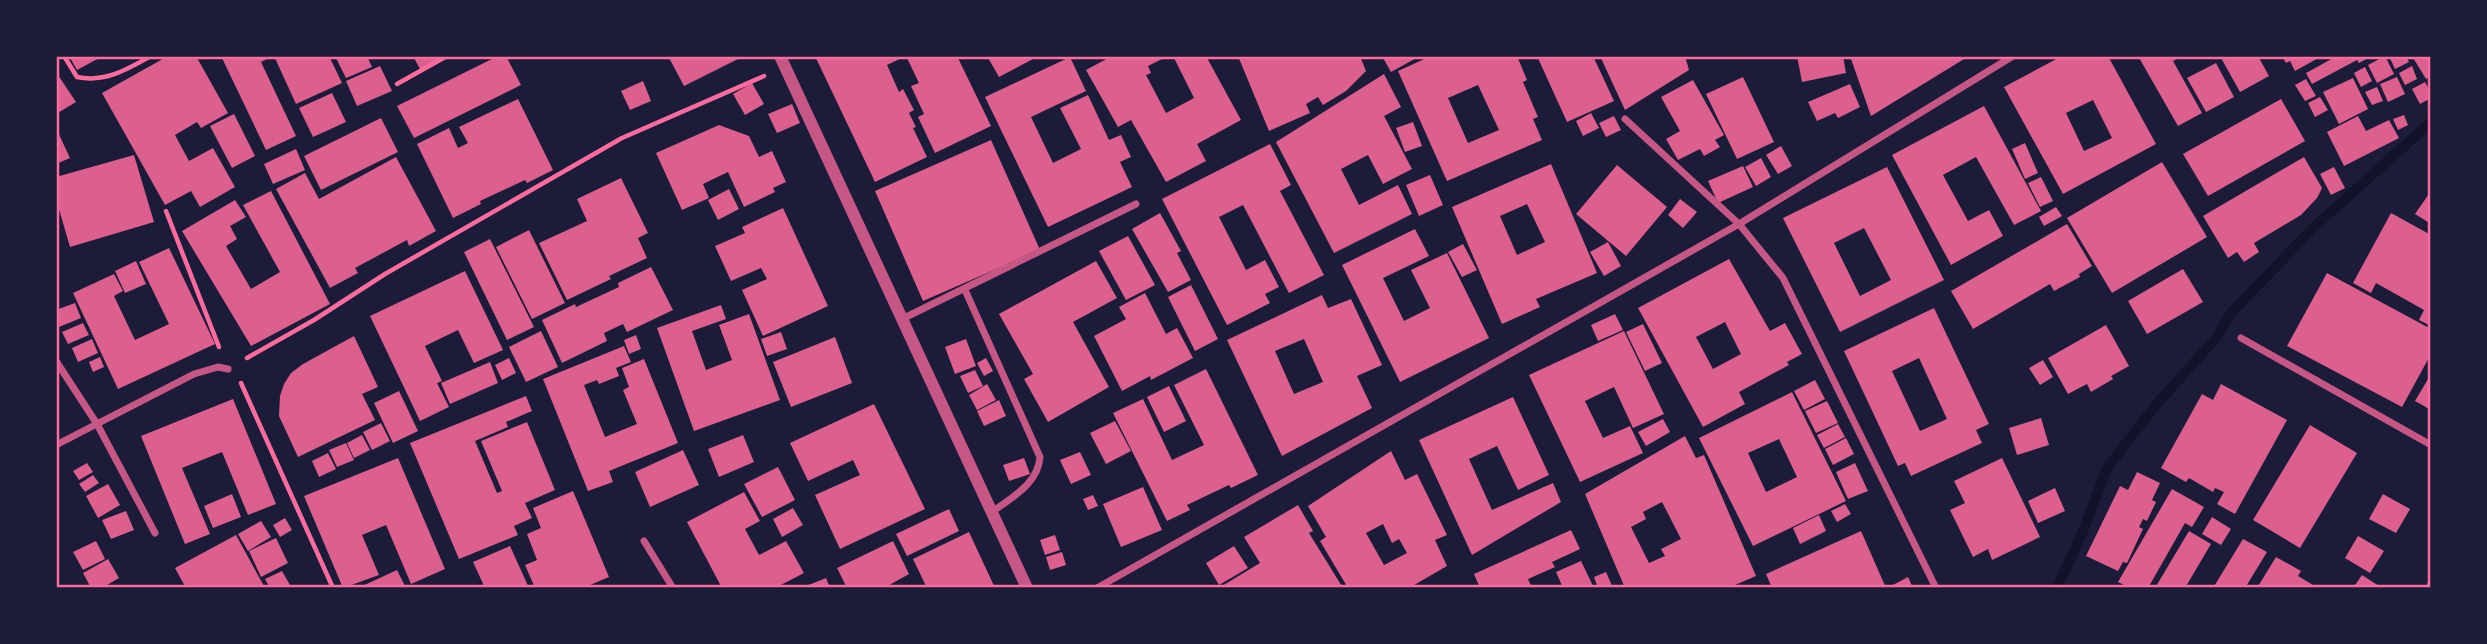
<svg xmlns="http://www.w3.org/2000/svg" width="2487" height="644" font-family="'Asap Condensed',sans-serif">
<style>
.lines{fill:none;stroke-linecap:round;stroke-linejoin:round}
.stream{stroke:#12122b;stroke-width:10}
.building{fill:#dd5f8e;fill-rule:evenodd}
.path{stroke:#ff6b9d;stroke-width:4.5}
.minor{stroke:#c65784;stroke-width:7}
.tertiary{stroke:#c65784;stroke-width:12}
.neatline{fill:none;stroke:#ff6b9d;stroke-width:2.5}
</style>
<rect width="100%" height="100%" fill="#1b1b3a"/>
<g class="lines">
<path class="stream" d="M2057,588L2084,529L2107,468L2155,406L2217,337L2231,313L2314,227L2431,122"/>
</g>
<path class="building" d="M69,56H103L77,70Z
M168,56H196L228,113L201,128L197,122L175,135L189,161L213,148L235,187L200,207L191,191L165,205L102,93Z
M221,56H273L261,62L296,136L266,150Z
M274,56H329L342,83L296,104Z
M335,56H367L372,67L346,78Z
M413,56H437L439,60L420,69Z
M498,56H506L521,85L414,138L397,106Z
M668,56H744L684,86Z
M815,56H957L991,126L935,153L918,117L924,114L911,86L919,83L906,56L887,65L899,92L903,89L914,110L909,113L916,127L913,128L927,157L875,182Z
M987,56H1031L1033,59L999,77Z
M1112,56H1168L1148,66L1151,73L1146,75L1166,113L1194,98L1173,56H1206L1241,120L1197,144L1206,161L1166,182L1131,120L1118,127L1086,70Z
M1238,56H1360L1366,71L1346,91L1323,105L1318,97L1306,104L1310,113L1269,131Z
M1382,56H1420L1391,72Z
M1431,56H1517L1527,80L1523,82L1538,117L1533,119L1542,140L1447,181L1398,71ZM1478,85L1499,130L1468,143L1448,98Z
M1537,56H1593L1614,101L1567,122Z
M1600,56H1685L1689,70L1625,110Z
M1797,56H1843L1846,73L1802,82Z
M1850,56H1969L1871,116Z
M2062,56H2108L2156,144L2063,194L2004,87ZM2093,100L2112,138L2084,151L2066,113Z
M2138,56H2182L2173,61L2202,113L2178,126Z
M2220,56H2258L2269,76L2240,92Z
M2282,56H2322L2295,71L2290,61L2286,63Z
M2337,56H2372L2359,63L2357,60L2312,84L2306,73Z
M2385,56L2394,74L2377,83L2368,65Z
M2389,56H2406L2409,62L2395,69Z
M2412,56H2427L2431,62V76L2426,79Z
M1070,57L1086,91L1031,117L1053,163L1081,149L1060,108L1088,95L1109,140L1121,135L1131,157L1120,162L1132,187L1048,227L985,97Z
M2216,63L2234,97L2206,112L2187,78Z
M380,66L392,91L357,106L346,81Z
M2412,66L2417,79L2405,85L2399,73Z
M2365,67L2372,81L2361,87L2354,73Z
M56,72L76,102L56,114Z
M1384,74L1401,107L1384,116L1412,169L1383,184L1368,155L1341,169L1359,205L1398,185L1412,214L1334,253L1276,142Z
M1743,77L1774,142L1737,159L1706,94Z
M2397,77L2405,94L2388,102L2380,84Z
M2353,78L2368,109L2339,124L2323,92Z
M2306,79L2316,96L2305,101L2295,85Z
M1693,80L1724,135L1715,140L1720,147L1704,156L1700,149L1678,160L1666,139L1680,131L1661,97Z
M643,81L651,101L630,110L621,91Z
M2425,82L2431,93V98L2420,104L2412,89Z
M752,83L764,104L745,115L733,94Z
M1850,84L1860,107L1838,118L1835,113L1817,121L1808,102Z
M2377,87L2383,101L2372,105L2365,92Z
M332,93L346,122L313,137L299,108Z
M2320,97L2328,110L2315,117L2308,103Z
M518,99L553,170L527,183L525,180L480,201L481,204L453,218L417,144L449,128L458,148L468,143L459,127Z
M2281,99L2305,141L2208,196L2183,154Z
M792,104L800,123L777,133L768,114Z
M1984,106L2041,211L2014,225L1976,157L1943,175L1968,221L1989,210L2003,236L1951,265L1892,155Z
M1591,113L1599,128L1583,136L1576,121Z
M234,114L255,156L232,168L210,126Z
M2404,115L2408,125L2398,130L2393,119Z
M1614,116L1621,130L1606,137L1599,123Z
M2358,116L2366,131L2389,120L2399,138L2344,166L2327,132Z
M381,118L398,152L321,190L304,156Z
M1413,122L1422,146L1405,152L1396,128Z
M719,125L749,136L759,157L772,151L786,182L773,188L775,192L744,207L728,172L703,184L709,198L682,210L656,153Z
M56,128L70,158L56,164Z
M991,140L1040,250L923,301L875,191Z
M2025,143L2038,173L2025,179L2012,149Z
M1270,144L1291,185L1280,191L1324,275L1289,293L1243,205L1219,217L1246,270L1265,260L1279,287L1265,294L1270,303L1227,325L1162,199Z
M1781,146L1792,166L1778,174L1766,155Z
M296,149L305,170L273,184L264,164Z
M134,155L154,222L70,247L56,199V177Z
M396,157L436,231L409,246L407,240L355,268L358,273L330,288L276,189L305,173L319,199Z
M2304,157L2322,188L2317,198L2301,215L2254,243L2259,252L2244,262L2237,252L2228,258L2203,216Z
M1761,158L1771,177L1756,186L1745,167Z
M2162,162L2207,237L2112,293L2067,218Z
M1551,164L1597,273L1536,299L1540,307L1502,324L1452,207ZM1527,204L1545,242L1517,255L1500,216Z
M1617,165L1667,207L1626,256L1576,214Z
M1743,166L1753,187L1718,203L1708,181Z
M1887,167L1944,280L1840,332L1783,218ZM1864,228L1891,280L1860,296L1834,243Z
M2334,167L2345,188L2331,195L2320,174Z
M1430,175L1443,205L1419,216L1406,185Z
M2041,177L2053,201L2040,207L2028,183Z
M621,178L648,233L638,238L647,258L609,276L611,279L567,300L539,243L587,221L577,199Z
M729,189L739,209L718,220L708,200Z
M271,191L330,304L251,346L182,231L235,200L246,217L230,226L237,239L226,246L251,289L280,272L243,205Z
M2431,191V224L2415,214Z
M1680,199L1697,212L1683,228L1668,215Z
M2056,207L2062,216L2044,226L2039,217Z
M783,208L828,306L763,336L742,290L767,279L761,268L731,281L715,246L745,233L742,227Z
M1160,213L1181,251L1177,253L1191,280L1168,292L1132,229Z
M2391,213L2431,235V326L2419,320L2424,310L2376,283L2371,293L2353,283Z
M2067,224L2092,266L2079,274L2080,277L2054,291L2050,284L1973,329L1951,291Z
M1415,229L1429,256L1383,278L1404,321L1430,308L1411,270L1447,253L1489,338L1400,382L1342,265Z
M529,230L565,303L532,319L496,247Z
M1128,236L1155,285L1126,300L1099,251Z
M490,239L534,327L507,340L464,252Z
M1608,242L1621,266L1604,276L1590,252Z
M1463,244L1477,270L1462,277L1448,252Z
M169,248L215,344L118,389L73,293L114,274L123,291L114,296L135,340L169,324L139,262Z
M1729,259L1770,331L1785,323L1802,354L1787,362L1789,365L1739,392L1745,404L1703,427L1638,308ZM1725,322L1741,354L1713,369L1696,337Z
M136,261L146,284L125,293L115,271Z
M1096,261L1117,298L1073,322L1109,387L1048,422L1024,379L1033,374L999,314Z
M651,267L673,310L627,332L623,324L604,333L607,341L562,363L542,320L575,304L576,307L619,287L618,283Z
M2183,269L2203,302L2147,334L2128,301Z
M465,271L503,350L474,363L458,330L425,346L442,381L437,383L449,407L420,421L370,316Z
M2327,273L2431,329V354L2402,407L2287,346Z
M1191,285L1218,339L1195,351L1168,297Z
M1145,293L1166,334L1177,328L1193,358L1151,380L1150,376L1122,391L1094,336L1126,319L1119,307Z
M1322,295L1328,308L1351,299L1382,365L1357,376L1372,408L1282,456L1227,340ZM1304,339L1323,382L1294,394L1275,351Z
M75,303L81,318L59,327L56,310Z
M721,305L726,319L692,331L706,370L732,360L719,325L749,314L780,400L694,431L657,328Z
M1934,308L1989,424L1976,430L1982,443L1911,476L1905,463L1898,466L1844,351ZM1919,358L1947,419L1920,431L1892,371Z
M1615,314L1623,330L1598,341L1591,325Z
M83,323L89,335L68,344L62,332Z
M1643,324L1662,363L1645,371L1626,332Z
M2106,325L2129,366L2111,376L2113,379L2091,392L2087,384L2068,394L2048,358Z
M541,331L558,367L526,382L509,347Z
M1624,331L1664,414L1633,428L1614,387L1585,401L1603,438L1630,426L1643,453L1580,482L1529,375Z
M781,332L787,349L767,356L761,339Z
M636,335L641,349L629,354L624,340Z
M354,336L378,387L362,394L375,420L298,457L279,416L280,396L284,384L291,373L303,364Z
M835,337L852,383L791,407L773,362Z
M92,339L98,353L78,362L72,348Z
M966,339L976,366L955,374L945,347Z
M624,346L631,362L616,368L619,376L599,384L597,380L584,385L605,437L637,424L623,390L629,387L622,368L644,359L678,443L609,471L613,482L588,491L543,379Z
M100,357L104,367L93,372L89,362Z
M509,358L516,373L502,380L495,365Z
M986,358L993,371L984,376L977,363Z
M2043,360L2053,377L2040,385L2029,368Z
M490,362L498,383L450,404L441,383Z
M1206,369L1258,475L1231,488L1229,485L1187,505L1190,510L1167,521L1113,413L1143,399L1172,460L1204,445L1174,385Z
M975,370L983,386L968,393L960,376Z
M2431,374V410L2415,401Z
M1815,380L1825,399L1804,410L1794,391Z
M987,384L996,400L977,410L969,395Z
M2221,384L2287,420L2235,514L2217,504L2224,492L2215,488L2213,492L2189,478L2186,482L2161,468L2202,394L2213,400Z
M1169,386L1186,421L1164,432L1147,397Z
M399,391L418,431L393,443L374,403Z
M1792,392L1846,501L1753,546L1699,438ZM1779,439L1797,477L1766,492L1748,453Z
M526,396L532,411L506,422L508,427L475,441L497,493L502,491L481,441L527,422L555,490L525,503L532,518L514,526L518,535L459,559L410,443Z
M1513,397L1549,475L1518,490L1497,446L1469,459L1492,510L1553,483L1561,502L1472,555L1419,440Z
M233,399L276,504L248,515L222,452L182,468L210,534L185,544L141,436Z
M999,400L1006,416L984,426L977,411Z
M1827,401L1838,423L1816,433L1805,411Z
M874,404L925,509L840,549L815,495L860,475L853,460L808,481L790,443Z
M2041,418L2049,445L2017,455L2009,428Z
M1663,419L1670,432L1646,446L1638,432Z
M1115,421L1131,451L1106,464L1090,433Z
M381,423L390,441L372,450L363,432Z
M1838,424L1845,437L1824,448L1817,435Z
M2310,425L2357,453L2300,548L2253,520Z
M362,435L370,450L354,458L347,443Z
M743,435L754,462L719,477L708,449Z
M1685,436L1696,458L1704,455L1756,576L1728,588H1625L1585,494ZM1662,502L1681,539L1661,549L1665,556L1649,563L1631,527L1646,519L1643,512Z
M1846,438L1854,454L1833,465L1825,449Z
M346,443L354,460L337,467L329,450Z
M683,450L699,485L650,507L635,472Z
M1391,451L1405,480L1417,474L1447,535L1435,540L1447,566L1409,588H1348L1320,541L1326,537L1308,506ZM1383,524L1392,543L1399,539L1407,553L1384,565L1366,533Z
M1080,452L1091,475L1071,484L1060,460Z
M328,453L336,469L319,477L312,461Z
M398,458L445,569L411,584L386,525L362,535L379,575L343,588L304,496Z
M1024,458L1030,474L1009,481L1003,465Z
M2002,458L2040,537L1992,560L1988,549L1973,557L1950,510L1965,503L1954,481Z
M87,463L93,472L79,480L73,471Z
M1855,463L1868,491L1848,499L1836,472Z
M778,467L795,500L762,517L744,484Z
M2137,472L2160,483L2152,500L2156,502L2147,521L2143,519L2139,527L2143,529L2127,563L2123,562L2118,571L2086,556L2120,486L2128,490Z
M93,475L99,483L85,492L79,484Z
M108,484L120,505L98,518L86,496Z
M1143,487L1162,530L1121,547L1103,504Z
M2055,488L2065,511L2038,523L2028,501Z
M2172,489L2204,507L2192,527L2185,523L2148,588H2130L2118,582Z
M573,491L609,577L583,588H535L525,565L537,560L527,534L541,528L533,508Z
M744,492L760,521L745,529L759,555L786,541L804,573L775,588H722L687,522Z
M232,494L241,517L213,528L204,506Z
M2383,494L2410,509L2396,533L2369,519Z
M1093,495L1098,506L1088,510L1083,499Z
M1845,504L1851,514L1837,522L1831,511Z
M1298,505L1313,531L1309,533L1343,588H1223L1222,586L1260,563L1244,537Z
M793,508L803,525L782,537L773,519Z
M949,509L959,531L907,556L896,534Z
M126,511L134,530L111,539L102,520Z
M1819,515L1826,531L1800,544L1793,528Z
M2212,517L2231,529L2221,545L2202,534Z
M285,518L292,530L280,537L273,525Z
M261,521L271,537L248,551L238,534Z
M1571,530L1580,549L1552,562L1555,567L1528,579L1532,588H1480L1474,574Z
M1861,531L1886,588H1772L1766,574Z
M2189,531L2211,544L2185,588H2155Z
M969,532L995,588H927L913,559Z
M236,535L265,588H186L175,568Z
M1055,535L1060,550L1045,555L1040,540Z
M2358,536L2384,551L2370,573L2345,558Z
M276,538L288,563L261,577L249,551Z
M2243,539L2267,552L2245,588H2213Z
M96,541L105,559L83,570L73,552Z
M893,541L909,574L884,588H847L837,568Z
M510,546L529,588H485L473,562Z
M1234,546L1248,568L1219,585L1206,563Z
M1062,552L1066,565L1050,570L1046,557Z
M2276,557L2301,571L2298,576L2318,588H2257Z
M108,559L119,578L102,588H91L83,573Z
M1581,561L1594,588H1563L1556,572Z
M397,570L406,588H358Z
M282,571L290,585L285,588H270L265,579Z
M1606,572L1613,588H1598L1594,577Z
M2362,575L2382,588H2353Z
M1908,577L1913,588H1892L1891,586Z
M826,578L830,588H801Z"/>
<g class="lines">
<path class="path" d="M64,56L77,77C105,83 128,69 151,56
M397,84L447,56
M166,211L219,347
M247,358L314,320L385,274L622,138L764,76
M241,383L333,588"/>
<path class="minor" d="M1625,119L1739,224L1783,278L1936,588
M965,290L1040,457C1038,484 1012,497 992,512
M902,319L1136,204
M2241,338L2431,445
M56,361L97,424L155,533
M56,445L194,374L218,367L228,369
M644,541L673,588
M1097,588L1739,224L2013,56
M2429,588L2431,584"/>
<path class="tertiary" d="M780,56L1027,588"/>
</g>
<rect width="2487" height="644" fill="none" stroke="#1b1b3a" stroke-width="116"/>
<rect x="58" y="58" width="2371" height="528" class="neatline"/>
</svg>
